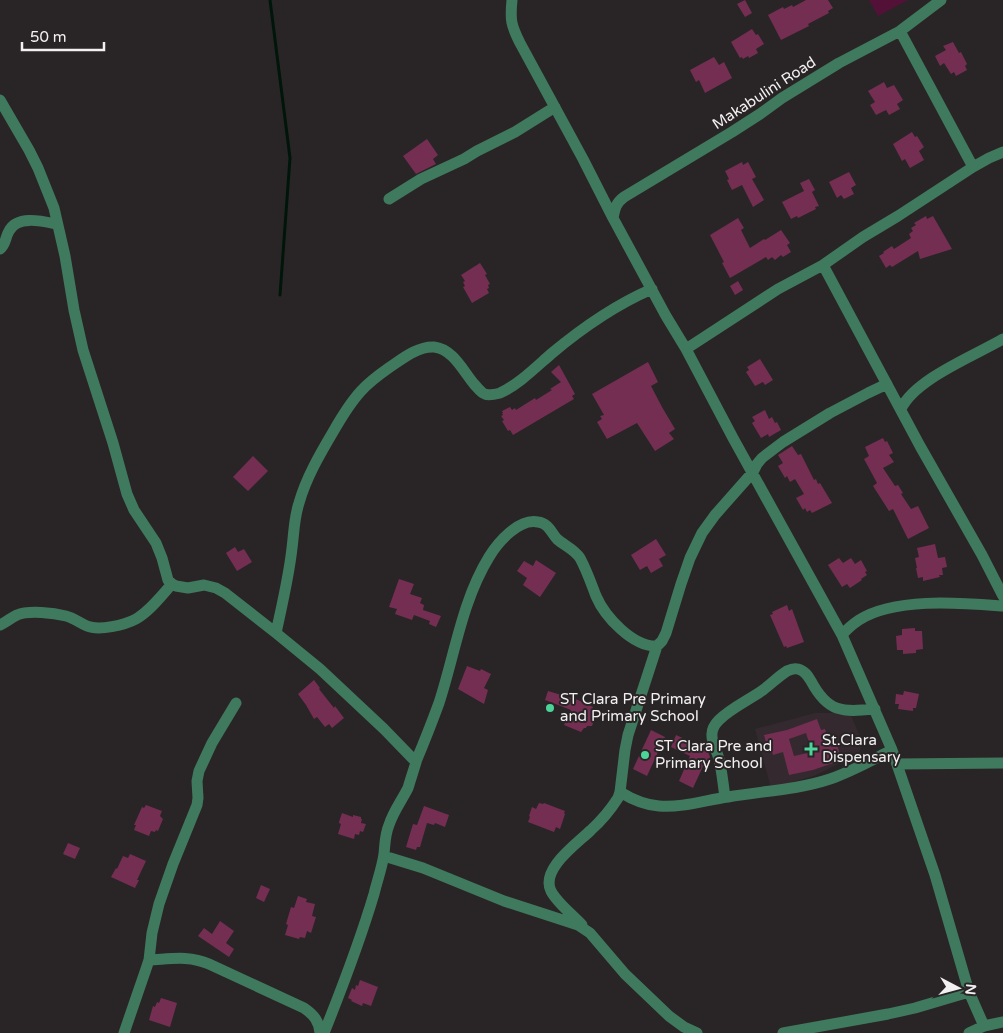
<svg xmlns="http://www.w3.org/2000/svg" width="1003" height="1033" font-family="'Varela Round',sans-serif">
<style>
.built{fill:#34292e}
.green{fill:#541137}
.lines{fill:none;stroke-linecap:round;stroke-linejoin:round}
.stream{stroke:#00160a;stroke-width:3}
.building{fill:#742e52;fill-rule:evenodd}
.minor{stroke:#407a5e;stroke-width:11}
.poi-dot{fill:#4dd39a;stroke:#292526;stroke-width:2}
.labels{text-anchor:middle;dominant-baseline:central;stroke-width:4;stroke-linejoin:round;paint-order:stroke}
.street-label{font-size:15px;fill:#f3f0f1;stroke:#292526}
.poi-label{font-size:15px;fill:#f3f0f1;stroke:#292526;text-anchor:start}
</style>
<rect width="100%" height="100%" fill="#292526"/>
<path class="built" d="M815,713H850L863,744L858,754L814,776L771,788L755,729Z"/>
<path class="green" d="M869,0H908L878,16Z"/>
<g class="lines">
<path class="stream" d="M270,0L290,158L280,295"/>
</g>
<path class="building" d="M745,0L752,13L745,17L737,4Z
M806,0H828L833,8L828,11L829,13L808,24L809,26L781,40L768,15L783,7L784,9L792,5L793,7Z
M752,29L756,35L758,34L764,44L756,49L758,53L749,58L748,56L743,59L742,57L740,58L731,42Z
M953,42L959,53L961,52L967,64L965,66L967,70L956,76L954,72L951,74L944,63L940,66L935,56L946,50L943,46Z
M714,57L719,65L724,62L732,78L705,93L699,80L696,82L690,70Z
M884,82L887,88L894,85L903,100L897,104L900,109L889,115L886,110L876,115L870,105L875,102L868,91Z
M912,132L915,137L917,136L924,147L919,151L924,160L910,168L905,159L902,161L893,144Z
M427,139L438,155L433,159L436,164L416,174L403,156Z
M742,162L743,165L748,162L756,177L752,179L764,200L753,207L742,185L732,190L727,180L729,179L725,171Z
M849,172L856,185L851,188L854,194L844,199L841,195L837,198L829,182Z
M809,179L815,190L812,192L819,206L815,207L816,209L798,218L797,216L791,219L782,202L804,191L800,183Z
M926,216L927,219L933,216L952,249L920,259L918,251L892,267L890,265L886,268L879,256L884,253L883,252L892,246L894,249L911,238L909,234L913,231L911,228L916,225L914,223Z
M738,218L744,228L741,230L750,248L764,239L765,240L781,230L790,243L787,245L791,252L783,257L781,255L775,260L772,257L768,260L766,257L730,278L722,263L724,262L710,235Z
M480,263L487,274L485,275L490,284L488,285L489,288L487,289L489,293L472,303L463,287L465,286L463,282L465,281L461,275Z
M738,281L743,290L735,295L730,286Z
M760,359L773,380L765,385L763,382L755,386L746,372L749,370L747,367Z
M648,362L658,382L651,386L662,407L675,429L669,433L674,439L655,451L637,423L607,439L597,422L602,419L600,416L604,415L592,394Z
M559,365L575,394L572,396L574,399L513,435L510,430L508,431L502,421L504,420L501,416L503,415L502,413H503L502,411L510,407L512,410L515,408L516,410L535,398L536,400L552,390L550,389L561,382L551,372Z
M765,410L769,419L772,417L775,423L777,422L781,430L769,437L768,434L761,438L752,423L755,421L752,417Z
M883,438L885,442L887,441L893,453L889,455L894,462L883,468L895,486L898,485L903,493L901,494L911,509L918,506L929,528L908,539L893,509L889,511L873,486L877,483L864,459L869,456L865,447Z
M792,446L798,455L801,454L814,480L816,479L818,484L820,483L832,503L812,513L810,510L807,512L805,508L803,510L796,498L804,494L795,479L790,482L787,476L785,478L778,466L783,463L778,455Z
M253,456L268,471L248,491L233,477Z
M656,539L666,555L659,559L663,566L651,573L647,566L640,570L631,555Z
M935,544L938,558L945,557L947,567L942,568L943,575H939L940,577L923,581V577L918,578L916,568H917L915,558L919,557L917,548Z
M235,547L238,552L244,549L252,562L237,571L226,553Z
M839,558L843,563L851,558L855,564L861,560L867,571L865,572L867,575L861,579L862,580L850,588L847,584L842,587L828,565Z
M536,560L556,573L540,597L523,585L527,578L517,571L524,561L533,566Z
M399,579L414,584L410,594L422,598L420,603L424,605L423,610L441,616L436,627L429,624L430,621L414,615L412,620L395,614L397,609L389,607Z
M787,605L789,611L792,609L804,642L787,648L786,646L784,647L770,615L773,614L772,612Z
M915,628V631H922L923,649L916,650V653L903,654V650H897L896,636L902,635V629Z
M467,666L480,671L481,669L491,674L484,688L488,690L484,704L458,689Z
M314,680L320,688L319,689L334,708L335,706L344,718L332,728L329,724L325,727L317,717L314,719L306,705L298,694Z
M548,691L578,700L593,707L592,711L596,714L592,726H587L586,728H584L581,732L564,725L571,710L545,700Z
M904,691L919,694L916,708H913V711L898,709L899,704H895L896,694L903,695Z
M817,719L821,730L825,729L831,747L837,745L842,760L813,770L789,775L783,752L773,755L770,745L767,746L764,735L787,730ZM806,733L812,752L794,756L789,739Z
M651,730L665,737L647,776L633,769Z
M676,735L707,749L710,757L707,763L705,762L693,788L679,781L690,756L671,747Z
M539,803L543,804L544,803L565,811L564,813L565,814L560,829L556,827L554,832L528,822L530,817L529,816L532,807L536,809Z
M146,805L162,811L160,816L163,819L158,831L156,830L155,832L151,831L149,836L134,830L136,825H134L142,807L144,808Z
M424,806L449,815L445,827L435,823L434,825L427,823L420,847H417L416,850L406,847L413,824L417,825Z
M342,813L353,817V815L361,817V819H362L361,823L366,824L363,832L360,831L359,835L355,834L354,839L338,834L341,824L339,823V822Z
M68,843L80,848L75,859L63,854Z
M130,854L146,861L137,880H139L135,888L111,877L116,868L117,869L123,856L128,858Z
M261,885L270,889L264,902L256,898Z
M298,896L307,899L306,902L315,904L312,916L316,917L311,933L307,931L305,938L300,937L299,939L285,935L288,925L286,924L291,907L294,908Z
M220,921L234,931L226,943L234,949L229,957L198,936L204,928L212,934Z
M360,980L378,987L371,1006L363,1003L362,1006L351,1001L352,1000L348,998L352,988L355,990L356,985L358,986Z
M161,998L177,1003L170,1027L149,1020L153,1006L155,1007L157,1002L159,1003Z"/>
<g class="lines">
<path class="minor" d="M512,0C510,20 511,25 520,43L583,159L613,218L666,316L686,349L733,438L842,635L892,750L935,875L969,992L984,1026
M900,31L973,167
M0,100L29,150L38,168L54,208L65,256L74,310L83,350L113,443L127,494L134,510L156,543L162,558L168,580L172,584L176,586L188,588L204,585L216,588L225,593L276,633L320,669L384,729L416,762
M389,199L421,179L464,159L477,151L515,132L555,107
M613,218C615,208 616,203 624,197L732,132L760,114L782,98L839,63L900,31L941,0
M0,249C6,244 5,238 9,231C17,215 42,221 56,224
M823,265L920,446L982,555L1003,596
M686,349L778,289L823,265L863,237L898,216L973,167L989,158L1003,152
M901,409C915,379 974,356 1003,339
M0,625C6,622 11,618 17,615C29,610 54,613 66,616C74,618 80,623 87,626C99,631 125,625 136,619C150,611 161,596 172,584
M276,633C282,605 289,576 292,548C294,533 294,518 299,503C306,478 320,454 333,432C341,418 350,403 361,391C369,382 380,374 390,367C402,359 418,346 434,347C453,349 463,371 474,384C477,387 481,393 485,394C489,396 496,394 500,393C518,385 536,367 551,354C582,328 615,305 652,289
M842,635C847,629 853,624 859,620C895,597 962,603 1003,606
M897,764L1003,763
M620,792C633,800 645,805 659,806C682,808 706,800 728,797C762,791 797,790 830,779C851,772 872,760 892,750
M725,797C723,784 722,771 719,759C717,751 711,742 712,734C712,729 715,724 719,720C731,708 749,700 763,690C771,684 779,676 787,671C791,669 794,668 798,669C805,671 808,676 811,681C828,713 842,712 875,709
M384,856L423,868L504,901L578,925L590,933L625,974L669,1016L684,1027L697,1033
M582,925C573,915 557,903 551,891C540,869 578,843 591,830C601,821 611,809 618,798L620,792L625,750L628,735L657,646
M149,960C170,959 189,955 209,964L304,1008C314,1015 319,1021 320,1033
M124,1033L146,969L149,960L152,933L159,904L173,864L197,805L198,798L197,781L199,771L212,743L236,703
M324,1033C342,988 360,941 374,894C377,881 382,868 384,854C385,844 385,834 389,825C393,812 402,800 408,788C411,778 414,769 417,759C425,740 432,722 439,703C455,654 462,601 489,557C498,542 519,518 538,522C548,523 551,532 557,539C565,546 574,549 580,558C587,571 591,583 596,596C605,617 633,647 657,646L662,641L666,633L681,584L690,558L702,533L715,515L753,472L757,464L762,458L783,442L830,413L868,393L887,384
M783,1033L888,1014L915,1008L969,992
M969,1033L984,1026L1003,1022"/>
</g>
<g class="poi-dot">
<circle cx="550" cy="708" r="5"/>
<path d="M808.5 741.5h5v5h5v5h-5v5h-5v-5h-5v-5h5z"/>
<circle cx="645" cy="755" r="5"/>
</g>
<g class="labels">
<g class="street-label">
<text transform="translate(764 93) rotate(-33)">Makabulini Road</text>
</g>
<g class="poi-label">
<text x="560" y="699">ST Clara Pre Primary<tspan x="560" dy="17">and Primary School</tspan></text>
<text x="822" y="740">St.Clara<tspan x="822" dy="17">Dispensary</tspan></text>
<text x="655" y="746">ST Clara Pre and<tspan x="655" dy="17">Primary School</tspan></text>
</g>
</g>
<g transform="translate(958 988) rotate(96)" stroke="#292526" stroke-width="4" paint-order="stroke">
<path d="M0-4L9 19L0 12L-9 19Z" fill="#f3f0f1"/>
<text y="-8" font-size="14" font-weight="bold" text-anchor="middle" fill="#f3f0f1">N</text>
</g>
<path d="M22 42v8h82v-8" fill="none" stroke="#f3f0f1" stroke-width="2.5"/>
<text x="30" y="42" font-size="15" fill="#f3f0f1" stroke="#292526" stroke-width="4" paint-order="stroke">50 m</text>
</svg>
